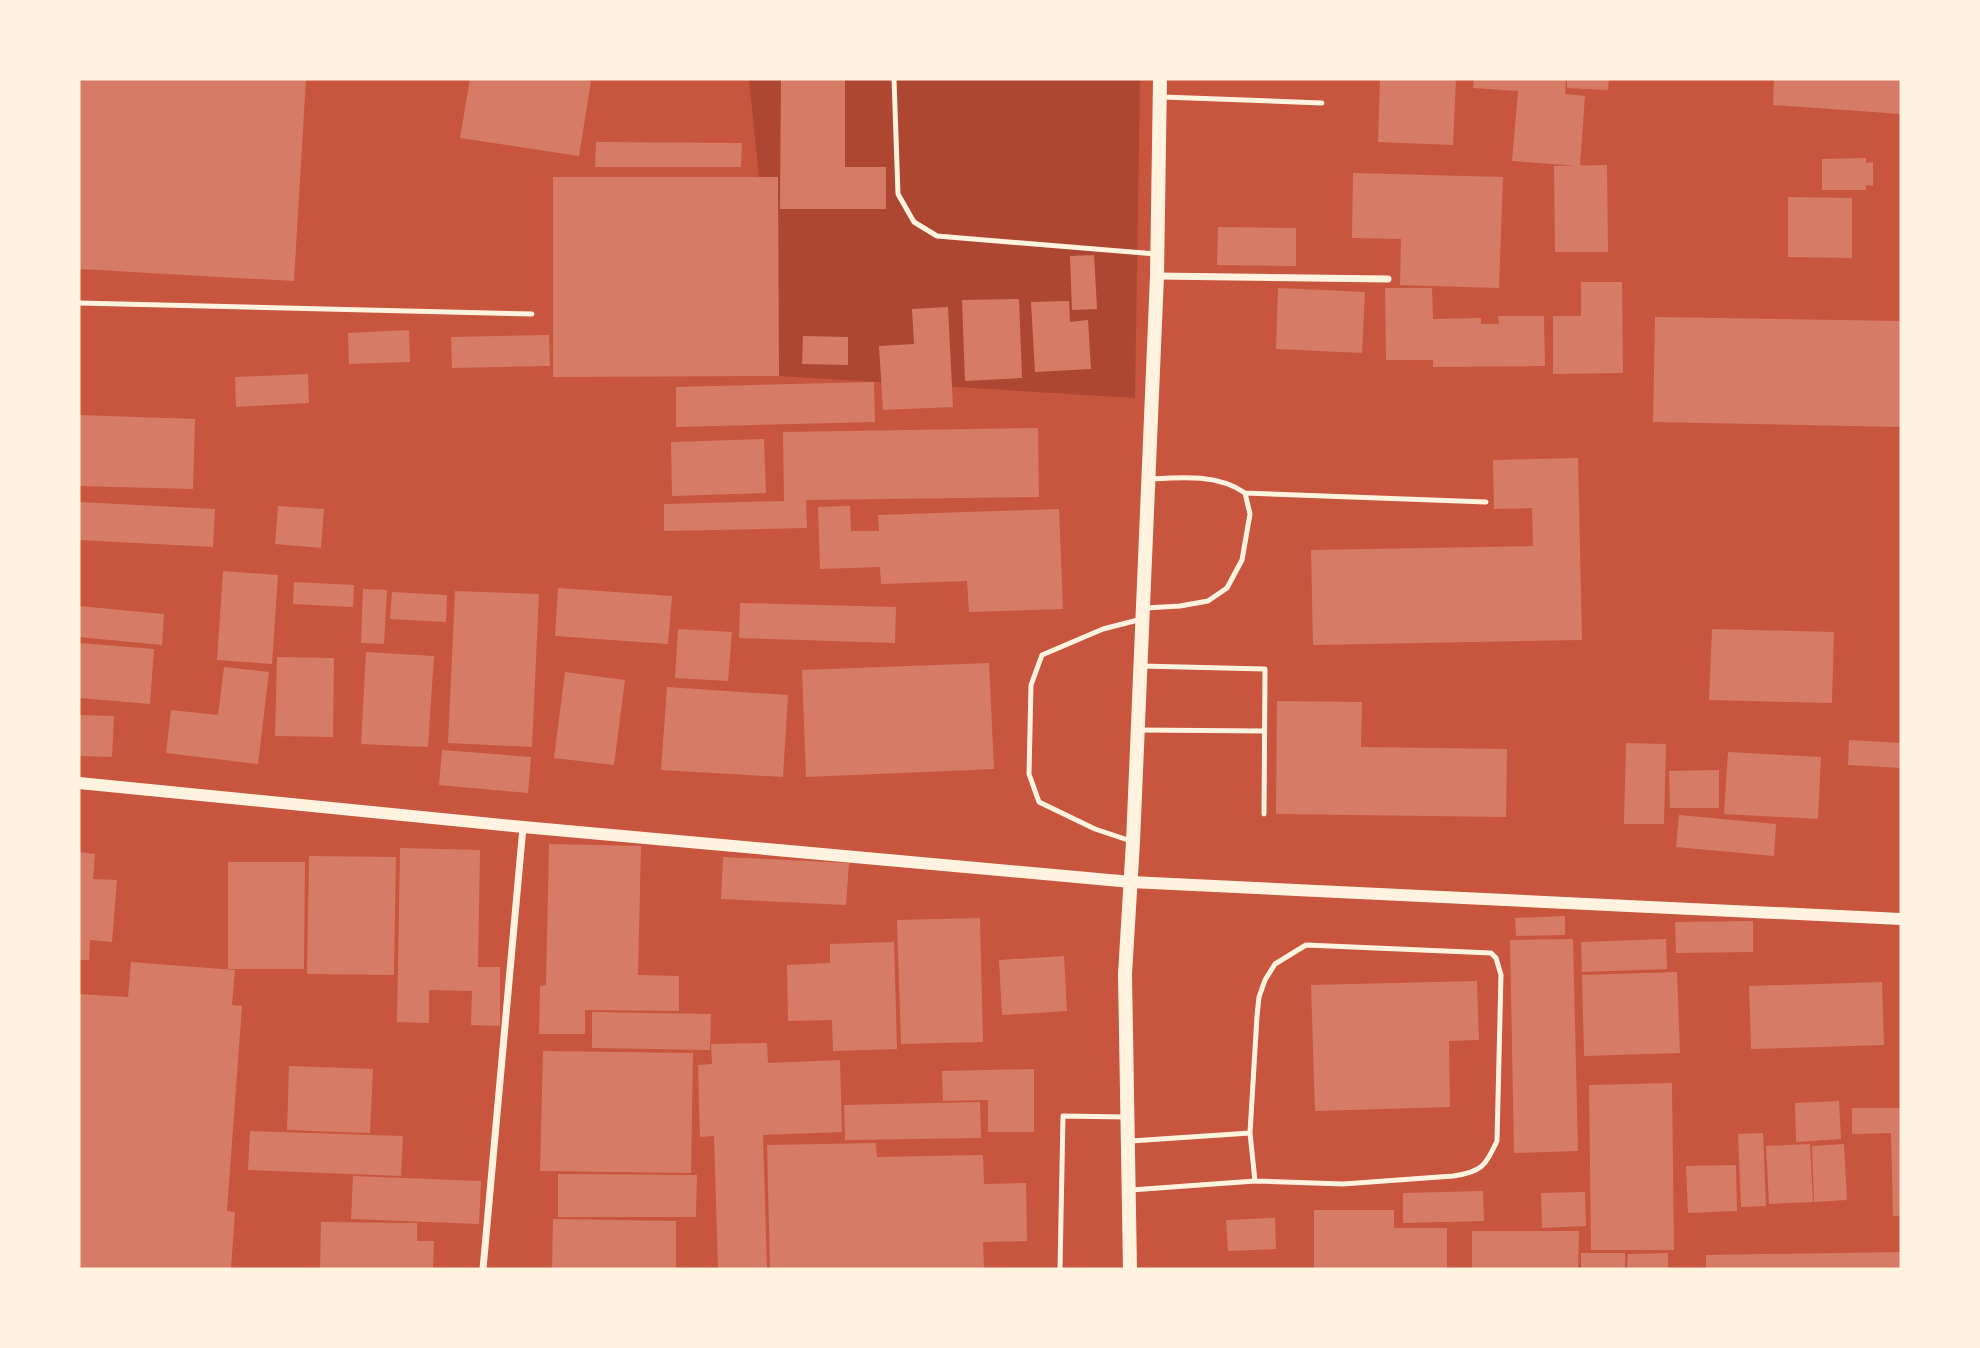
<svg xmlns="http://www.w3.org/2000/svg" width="1980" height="1348" font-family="Arial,sans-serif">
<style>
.green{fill:#ae4732}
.building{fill:#d67c66}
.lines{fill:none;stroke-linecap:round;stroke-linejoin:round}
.service{stroke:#fff3e0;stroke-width:5}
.minor{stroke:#fff3e0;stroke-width:7}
.tertiary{stroke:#fff3e0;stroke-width:12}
.secondary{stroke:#fff3e0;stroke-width:14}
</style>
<rect width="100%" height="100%" fill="#c8553d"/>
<path class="green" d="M749,79H1140L1135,398L779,376Z"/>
<path class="building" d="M79,79H306L294,281L79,269Z
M470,79H578L591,81L579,156L460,138Z
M781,79H845V167H886V209H780Z
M1380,79H1456L1453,145L1378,142Z
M1474,79H1566L1565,94L1585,96L1580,166L1512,161L1518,91L1473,88Z
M1567,79H1609L1608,90L1567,88Z
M1774,79H1901V114L1773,105Z
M596,142L742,143L741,167H595Z
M1866,158V163L1873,162V186L1866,185V190H1822V159Z
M1607,165L1608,252H1555L1554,166Z
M1353,173L1503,177L1499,288L1400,285L1401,239L1352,238Z
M553,177H778L779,376L553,377Z
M1788,197L1852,198V258L1788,257Z
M1218,227L1296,228V266L1217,265Z
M1094,255L1097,309L1072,310L1070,256Z
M1581,282H1622L1623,373L1553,374V316H1581Z
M1278,288L1365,292L1362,353L1276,349Z
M1385,288H1432L1433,319L1481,318V324H1499L1498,316H1544L1545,366L1433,367V360H1386Z
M1019,299L1022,378L965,381L962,300Z
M1069,301L1070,322L1088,320L1091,369L1035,372L1031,302Z
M948,307L953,407L883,410L879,346L914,344L912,309Z
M1655,317L1901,321V427L1653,422Z
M409,330L410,362L349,364L348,333Z
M549,335L550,366L452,368L451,337Z
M803,336L848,337V365L802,364Z
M308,374L309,403L236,407L235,377Z
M874,382L875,422L676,427V387Z
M79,415L195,419L193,489L79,486Z
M1038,428L1039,497L806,500L807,528L664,531V504L784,501L783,432Z
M764,439L766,493L672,496L671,442Z
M1578,458L1582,640L1313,645L1311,550L1533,546L1532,508L1494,509L1493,460Z
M79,502L215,509L213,547L79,540Z
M278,506L324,509L321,548L275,544Z
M850,506L851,531H879L878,515L1059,509L1063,609L969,612L967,581L881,584L880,567L820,569L818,507Z
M223,571L278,575L272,664L217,660Z
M294,582L354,585L353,607L293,604Z
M558,588L672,596L668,644L555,636Z
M363,589L387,590L384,644L361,643Z
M455,591L539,594L532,747L448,743Z
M392,592L447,595L446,622L390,619Z
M740,603L896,607L895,643L739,638Z
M79,606L164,614L162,645L79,637Z
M678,629L732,632L728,681L675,678Z
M1712,629L1834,632L1832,703L1709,700Z
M79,643L154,649L150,704L79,698Z
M366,652L434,656L428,747L361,744Z
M277,657L334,658L333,737L275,736Z
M989,663L994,769L806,777L802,670Z
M224,667L269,672L258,764L166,753L171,710L218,715Z
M565,672L625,680L614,765L554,758Z
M667,687L788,695L783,777L661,770Z
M1277,701L1362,702L1361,747L1507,749L1506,817L1276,814Z
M79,715L114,716L112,757L79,756Z
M1849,740L1901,743V768L1848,765Z
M1626,743L1666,744L1664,824H1624Z
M442,750L531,757L528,793L439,785Z
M1728,752L1821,757L1818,819L1724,814Z
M1719,770V808H1670L1669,771Z
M1679,815L1776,824L1774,856L1676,847Z
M549,844L641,846L638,975L679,976V1011L585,1010V1034H539L540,986L546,985Z
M400,848L480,850L478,967H500V1026L471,1025L472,991L429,990V1023L397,1022Z
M79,852L95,854L93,879L117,880L112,942L90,940L89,960H79Z
M309,856L396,857L394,975L307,974Z
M723,857L849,863L846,905L721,899Z
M228,862H305L304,969H228Z
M1565,916V935L1516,936L1515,918Z
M980,918L983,1042L901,1044L897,920Z
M1753,921V952L1676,953L1675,922Z
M1573,939L1578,1151L1514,1153L1510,940Z
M1666,939L1667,969L1582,972L1581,942Z
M894,942L897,1049L833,1051L832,1020L788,1021L787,965L830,963V944Z
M1064,956L1067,1011L1002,1015L999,960Z
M131,962L235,970L232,1005L242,1006L227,1211L235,1212L231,1269H79V994L128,997Z
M1677,972L1680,1053L1584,1056L1582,975Z
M1477,981L1479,1040L1449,1041L1450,1107L1315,1111L1311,985Z
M1882,982L1884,1045L1751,1049L1749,986Z
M592,1012L711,1014L710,1050L592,1048Z
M767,1043L768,1063L840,1060L842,1132L763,1135L767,1269H718L714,1136L700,1137L698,1065L712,1064L711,1044Z
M543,1051L693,1053L691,1173L540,1171Z
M289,1066L373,1069L370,1133L287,1130Z
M1034,1069V1132H988V1100L943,1101L942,1071Z
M1672,1083L1674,1250H1591L1589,1085Z
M1839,1101L1841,1139L1796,1142L1795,1103Z
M980,1102L981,1138L845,1140L844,1105Z
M1852,1108H1901V1216H1893L1891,1133L1852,1134Z
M250,1131L403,1136L401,1176L248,1170Z
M1763,1133L1766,1206L1741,1207L1738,1134Z
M876,1143L877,1157L983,1155L984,1184L1026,1183L1027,1241L983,1242L984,1268L770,1269L767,1145Z
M1810,1144L1813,1202L1769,1204L1766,1146Z
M1844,1144L1847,1200L1814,1202L1812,1146Z
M1736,1165L1737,1211L1688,1213L1686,1166Z
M558,1174L697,1175L696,1217H558Z
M353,1176L481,1181L479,1224L351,1219Z
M1483,1191L1484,1221L1403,1223V1193Z
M1585,1192L1586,1226L1542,1228L1541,1193Z
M1314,1210H1394V1228H1447V1269H1314Z
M1275,1218L1276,1249L1228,1251L1226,1220Z
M553,1219L676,1221V1269H552Z
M321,1222L417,1223V1241H434L433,1269H320Z
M1472,1231H1579L1578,1269H1472Z
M1901,1252V1269H1706V1255Z
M1581,1253H1625V1269H1581Z
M1668,1253V1269H1627L1628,1254Z"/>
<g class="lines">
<path class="service" d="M894,79L898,194L914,222L937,236L1156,254
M1163,97L1322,103
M79,303L532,314
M1245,493L1486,502
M1146,608L1180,606L1208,601L1227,588L1242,560L1250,514L1245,493C1218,474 1182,477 1150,479
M1141,666L1265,669L1264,814
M1138,730L1264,731
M1131,841L1095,829L1039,802L1029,774L1031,685L1042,655L1103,629L1142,619
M1131,1141L1250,1133
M1131,1190L1255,1181L1343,1184L1453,1176C1482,1172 1485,1166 1497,1141L1501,975L1496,958L1491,953L1306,945L1275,964L1265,980L1259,997L1257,1016L1250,1133L1255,1181
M1060,1269L1063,1116L1127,1117"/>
<path class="minor" d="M1157,276L1388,279
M483,1269L523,827"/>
<path class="tertiary" d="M79,783L523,827L1131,882L1901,919"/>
<path class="secondary" d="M1130,1269L1125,974L1133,842L1157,276L1160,79"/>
</g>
<rect width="1980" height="1348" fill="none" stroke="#fff3e0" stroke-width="161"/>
</svg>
